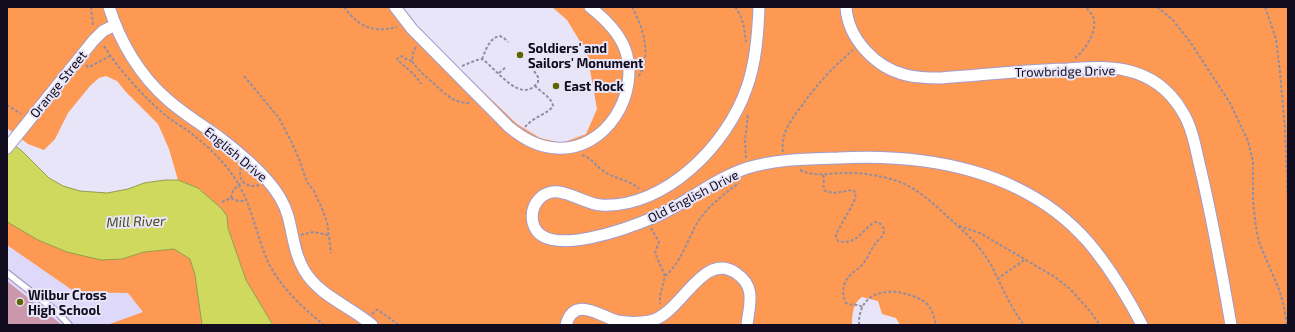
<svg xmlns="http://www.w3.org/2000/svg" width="1295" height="332" font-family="'Exo 2',sans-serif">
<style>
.built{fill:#ded8fa}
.forest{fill:#fd9952}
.water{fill:#ced95e;stroke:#959c4b}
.building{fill:#cb97ab}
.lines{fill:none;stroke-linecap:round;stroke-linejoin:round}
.lane-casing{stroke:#a49bc9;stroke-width:8}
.street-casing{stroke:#a49bc9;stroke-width:13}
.path{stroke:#928ea1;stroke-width:2;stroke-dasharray:3 2;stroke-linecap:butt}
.lane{stroke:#fff;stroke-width:5.5}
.street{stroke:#fff;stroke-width:11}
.poi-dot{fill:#5e6400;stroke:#e8e5f9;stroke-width:1.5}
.labels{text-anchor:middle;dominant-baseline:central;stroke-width:4;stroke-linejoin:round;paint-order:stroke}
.poi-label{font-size:13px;font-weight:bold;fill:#110d1e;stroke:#e8e5f9;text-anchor:start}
.street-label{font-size:13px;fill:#110d1e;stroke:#e8e5f9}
.water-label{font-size:14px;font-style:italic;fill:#494d1b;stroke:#e8e5f9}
</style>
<rect width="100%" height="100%" fill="#e8e5f9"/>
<path class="built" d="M7,224L193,325H7Z"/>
<path class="forest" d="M7,7H401L429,40L517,124L540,138L562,143L586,134L597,109L587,53L567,20L552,7H1288V325H900L896,318L882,314L878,301L862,297C853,303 852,314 852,325H273L246,280L228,228L227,216L221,208L198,188L178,180L169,149L158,124L125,91L117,81L106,76L99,78L90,86L68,113L55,139L44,150L28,144L7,128Z
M7,221L38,240L67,252L122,259L144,252L174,249L190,259L195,275L202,325H107L143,312L128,293L75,292L7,245Z"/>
<path class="water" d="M7,140L22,151L49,178L63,186L80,191L107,193L128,189L144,183L165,180H178L198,188L221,208L227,216L228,228L246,280L273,325H202L195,275L190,259L174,249L144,252L122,259L101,260L67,252L38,240L9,223L7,221Z"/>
<path class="building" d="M7,281L62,325H7Z"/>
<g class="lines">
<defs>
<path id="lane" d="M7,273L57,312L69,325"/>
<path id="street" d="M109,7C120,42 140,76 168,100C184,114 202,125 219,137C236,150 253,164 267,180C276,190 284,202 288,216C293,234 294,253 304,270C319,296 350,306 372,325
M395,7L412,29L509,127C523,138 537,147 556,148C606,152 641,93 625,49C619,33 604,18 590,7
M759,7C758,34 756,62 747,87C728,144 665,209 601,205C581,204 558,181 540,198C533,205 531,214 533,223C543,262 634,226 657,216C688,202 714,179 747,168C777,159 807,159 838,158C929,153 1027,171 1089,243C1110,268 1127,296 1142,325
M846,7C848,39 876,68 906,75C918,78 929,78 941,78C983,75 1025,70 1067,69C1086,68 1106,66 1125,70C1149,75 1169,89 1182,111C1193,128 1196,151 1201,171C1213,222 1222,273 1231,325
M7,148L93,41L103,31L115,25
M566,325C574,295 600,316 617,321C628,323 640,323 650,321C681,315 702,250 736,273C757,287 749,305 747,325"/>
</defs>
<use href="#lane" class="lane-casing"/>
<use href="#street" class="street-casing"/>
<path class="path" d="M91,7L93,25
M344,7C359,27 372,33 397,27
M632,7C643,27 652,55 639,76
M735,7C744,18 744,29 746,42
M1157,7L1172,19L1191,43L1230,103L1248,141L1253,161V202L1256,227L1259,242L1280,292L1284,307L1287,325
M1265,7L1276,39L1280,72L1285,129L1288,207
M104,46C118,69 144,97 164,114C171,120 179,125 187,130C204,143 222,159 234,177C252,203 256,236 269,264C282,289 303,308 324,325
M416,47L413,53L412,61C417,69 424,75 431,81C443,92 453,104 471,103
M1075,58C1084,51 1096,34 1094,21C1094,16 1089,11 1086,7
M482,59C486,50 489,38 500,36L504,38L508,42
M412,61L406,59L402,56L397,59C405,68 416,74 421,84
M86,65L88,67L91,66L110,56
M462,66L477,60L482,59C497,69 521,106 538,82V77L532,68
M499,73L506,67
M244,76L279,118L291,141L299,159L307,182L314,191L323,211L327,222L331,253
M7,105L21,114
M525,127C533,117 548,114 553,106C552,98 541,92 535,86
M783,152C782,144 783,137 786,130C790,122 795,114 801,107C816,85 833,67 853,50
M582,155C593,159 594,164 602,170C613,179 629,179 639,189
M746,158L745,141L748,113
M241,167C237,180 246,189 259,185
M800,170C817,178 833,172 851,173C863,173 875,175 887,178C913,184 931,201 950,219C966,233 982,248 992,267C1002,286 1010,307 1024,325
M823,175C825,182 822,187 825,191L834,193L852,190L856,193L854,202L836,234V237L838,241C857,246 862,229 875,222C881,222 886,228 883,235C882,237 879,239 877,242C871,248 868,258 862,265C856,271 848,275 845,283C842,290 843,297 846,303C852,306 857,303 862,307
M231,198L233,190L242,182
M222,202L231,198L238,201H246
M959,226L980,233L1055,277L1070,289L1089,310L1100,325
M651,228L659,242L655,253L665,276L660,296V304
M301,235L313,232L328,235
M665,276C681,263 687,241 697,223C707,207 724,194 739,183
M997,279L1026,259
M372,314L376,310H378L399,325
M859,325C858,296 881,287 906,294C914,296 923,299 928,305C933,311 934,318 936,325"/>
<use href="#lane" class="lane"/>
<use href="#street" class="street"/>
</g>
<g class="poi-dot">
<circle cx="520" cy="55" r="4"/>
<circle cx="556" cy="86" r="4"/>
<circle cx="20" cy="302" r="4"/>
</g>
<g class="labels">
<g class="poi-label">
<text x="528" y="48">Soldiers' and<tspan x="528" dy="15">Sailors' Monument</tspan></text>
<text x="564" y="86">East Rock</text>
<text x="28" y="295">Wilbur Cross<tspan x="28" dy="15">High School</tspan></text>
</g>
<g class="street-label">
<text transform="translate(1065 71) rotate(-1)">Trowbridge Drive</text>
<text transform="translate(58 84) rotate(-51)">Orange Street</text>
<text transform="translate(236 154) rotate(40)">English Drive</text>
<text transform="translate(693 196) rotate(-27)">Old English Drive</text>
</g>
<g class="water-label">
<text transform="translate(136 221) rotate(-2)">Mill River</text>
</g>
</g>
<rect width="1295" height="332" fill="none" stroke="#110d1e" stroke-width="16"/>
</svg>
